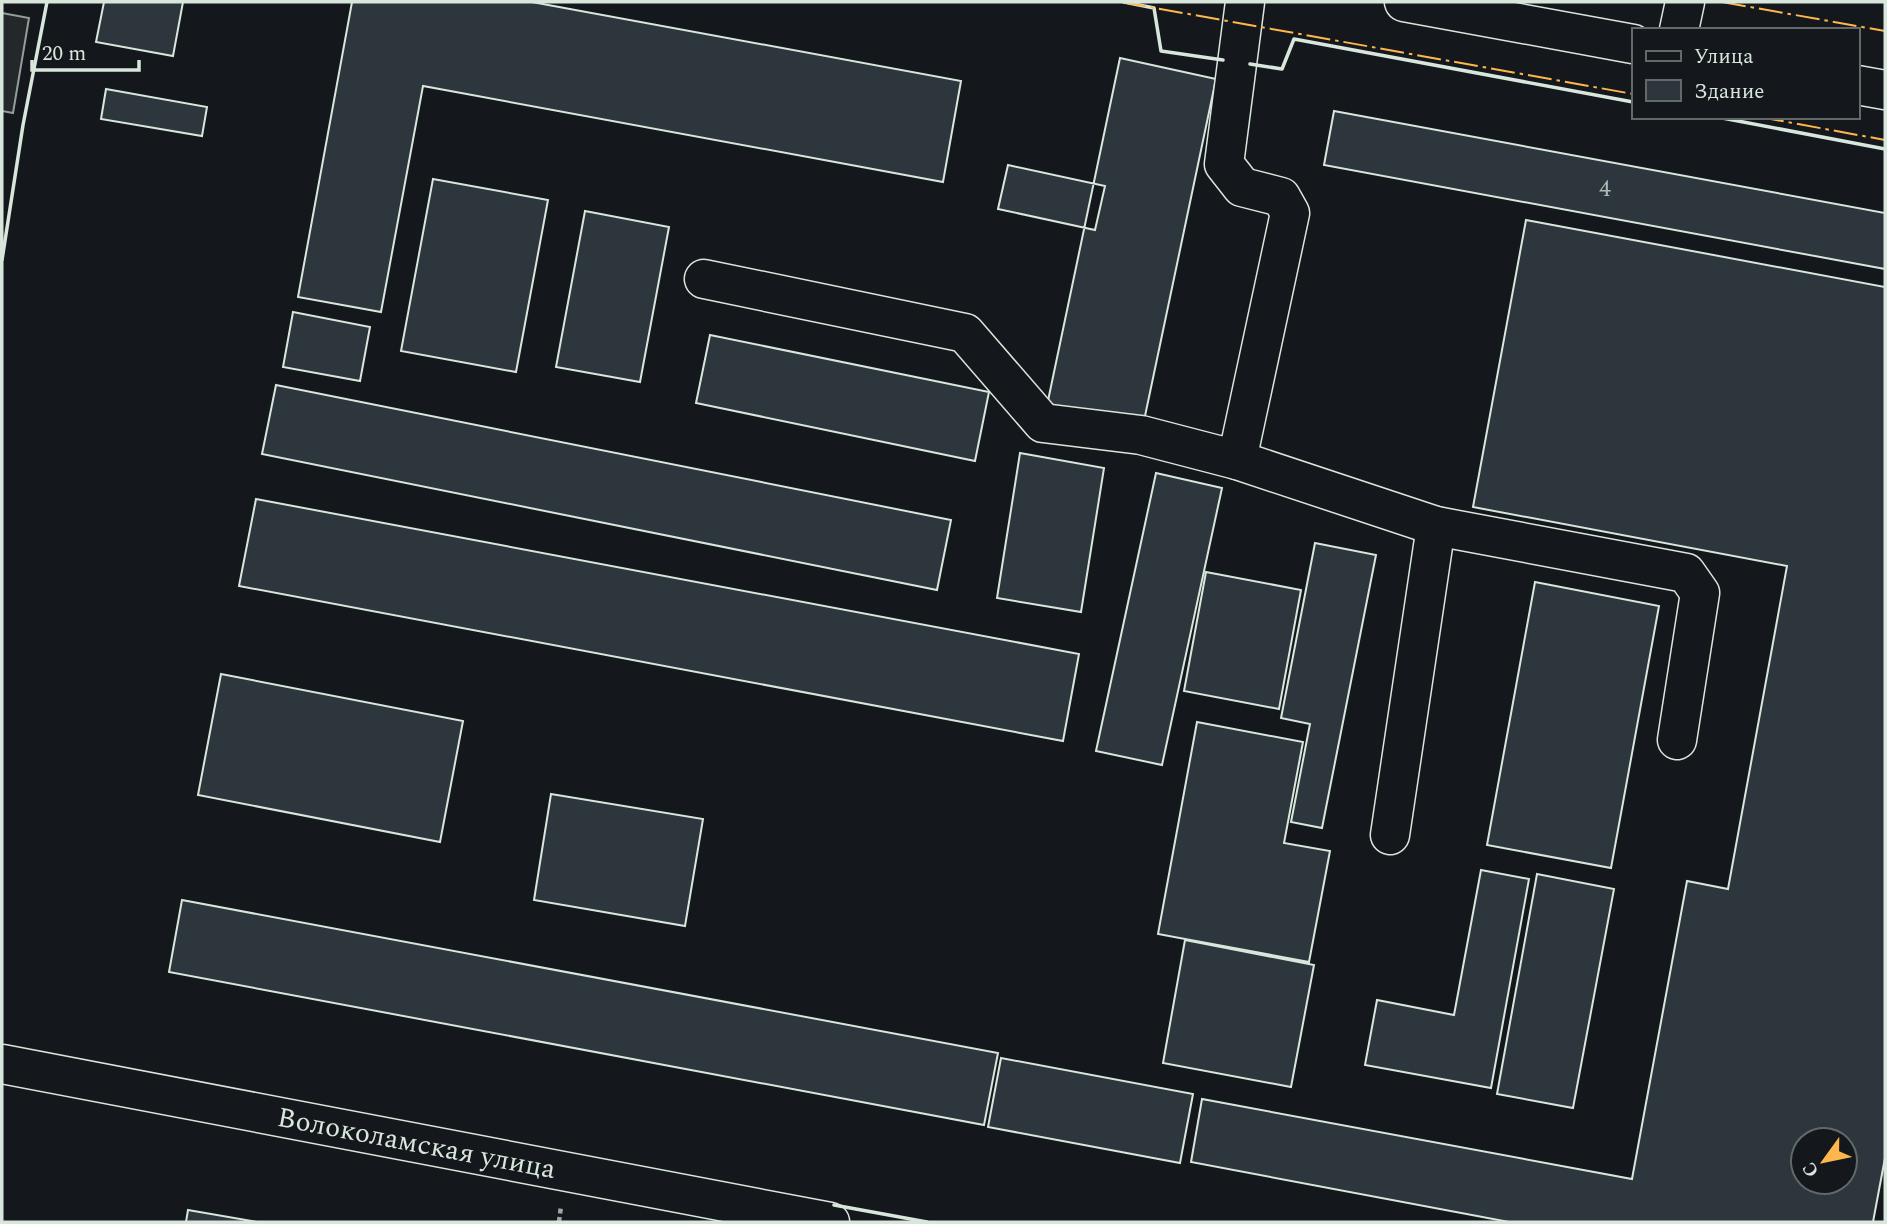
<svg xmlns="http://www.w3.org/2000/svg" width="1887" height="1224" font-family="Spectral,serif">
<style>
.parking{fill:#24282b;stroke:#939e99;stroke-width:2}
.building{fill:#2c363c;stroke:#d8e6dc;stroke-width:2;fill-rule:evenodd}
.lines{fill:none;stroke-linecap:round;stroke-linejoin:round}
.minor-casing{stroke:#d8e6dc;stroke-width:41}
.path{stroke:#9da8a2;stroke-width:4.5;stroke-dasharray:5 3.5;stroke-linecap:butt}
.minor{stroke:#14181c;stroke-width:38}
.wall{stroke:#d8e6dc;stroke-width:3.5}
.power{stroke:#ffb74d;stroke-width:2;stroke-dasharray:24 5 3.5 5;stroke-linecap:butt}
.labels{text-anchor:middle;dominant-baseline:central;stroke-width:5;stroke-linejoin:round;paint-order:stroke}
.number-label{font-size:24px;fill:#adbab4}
.street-label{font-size:28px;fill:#d8e6dc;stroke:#14181c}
</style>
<rect width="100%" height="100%" fill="#14181c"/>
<path class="parking" d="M2,13L29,18L13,113L2,111Z"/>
<path class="building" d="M104,2H183L173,56L96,42Z
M352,2H532L961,81L943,182L423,86L381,312L298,297Z
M1120,58L1216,79L1141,435L1045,415Z
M106,89L207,107L202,136L101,119Z
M1334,111L1885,213V269L1324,165Z
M1008,165L1105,186L1095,230L998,209Z
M433,179L548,200L516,372L401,351Z
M585,211L669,227L640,382L556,367Z
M1526,220L1885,287V1158L1873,1222H1509L1191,1162L1202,1099L1632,1179L1687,881L1728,889L1787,566L1473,507ZM1803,1140H1845V1182H1803Z
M293,312L370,327L360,381L283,367Z
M710,335L989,392L975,461L696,403Z
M276,385L951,520L937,590L262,454Z
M1020,453L1104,468L1081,612L997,598Z
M1156,473L1222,488L1162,765L1096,751Z
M256,499L1079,654L1063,741L239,586Z
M1315,543L1376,555L1322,828L1291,822L1310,724L1281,718Z
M1206,572L1301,590L1279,709L1184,691Z
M1535,582L1659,606L1611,868L1487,845Z
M221,674L463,721L440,842L198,795Z
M1197,722L1303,742L1284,843L1330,851L1309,962L1158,934Z
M551,794L703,819L685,926L534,900Z
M1481,870L1529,879L1491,1088L1365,1065L1377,1000L1454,1015Z
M1537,874L1614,889L1573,1108L1497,1094Z
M182,900L998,1053L984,1125L169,972Z
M1185,940L1314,965L1291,1087L1163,1063Z
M1001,1058L1193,1094L1180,1163L988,1127Z
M188,1210L257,1222H186Z"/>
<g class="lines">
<defs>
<g id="minor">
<path d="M1404,2L1633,44"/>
<path d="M1679,30L1685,2"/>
<path d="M1857,85L1885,90"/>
<path d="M704,279L965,333L1043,423L1141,435L1237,460L1290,213L1281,197L1242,187L1224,164L1245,2"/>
<path d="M1237,460L1436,526L1686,573L1700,593L1677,740"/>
<path d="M1390,835L1436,526"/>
<path id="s1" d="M2,1064L830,1222"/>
</g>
</defs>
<use href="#minor" class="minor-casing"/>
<path class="path" d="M559,1222L561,1206"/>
<use href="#minor" class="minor"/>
<path class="wall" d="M1124,2L1154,8L1161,51L1223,60
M1250,64L1282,69L1294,39L1633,102
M1717,117L1885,149
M2,260L23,125L47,2
M834,1205L927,1222"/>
<path class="power" d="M1122,2L1633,94
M1722,2L1885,31
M1760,117L1885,140"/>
</g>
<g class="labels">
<g class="number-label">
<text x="1605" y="189">4</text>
</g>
<g class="street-label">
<text stroke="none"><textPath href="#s1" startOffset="422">Волоколамская улица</textPath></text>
</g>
</g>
<rect width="1887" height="1224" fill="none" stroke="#d8e6dc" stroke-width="7"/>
<rect x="1632" y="28" width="228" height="91" fill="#14181c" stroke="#626a69" stroke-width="2"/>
<rect x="1646" y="51" width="35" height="10" fill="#14181c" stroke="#626a69" stroke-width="2"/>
<text x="1694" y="63" font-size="21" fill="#d8e6dc">Улица</text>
<rect x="1646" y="80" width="35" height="21" fill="#2c363c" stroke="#626a69" stroke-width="2"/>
<text x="1694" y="98" font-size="21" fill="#d8e6dc">Здание</text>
<g transform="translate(1824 1161) rotate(237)"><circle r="33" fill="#14181c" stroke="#626a69" stroke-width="2"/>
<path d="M0-5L12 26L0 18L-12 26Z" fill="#ffb74d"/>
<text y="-10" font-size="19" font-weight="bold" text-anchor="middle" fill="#d8e6dc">С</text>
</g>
<path d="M32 60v10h107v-10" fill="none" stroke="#d8e6dc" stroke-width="3.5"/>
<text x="42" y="60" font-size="21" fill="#d8e6dc" stroke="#14181c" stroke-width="5" paint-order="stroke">20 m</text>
</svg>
